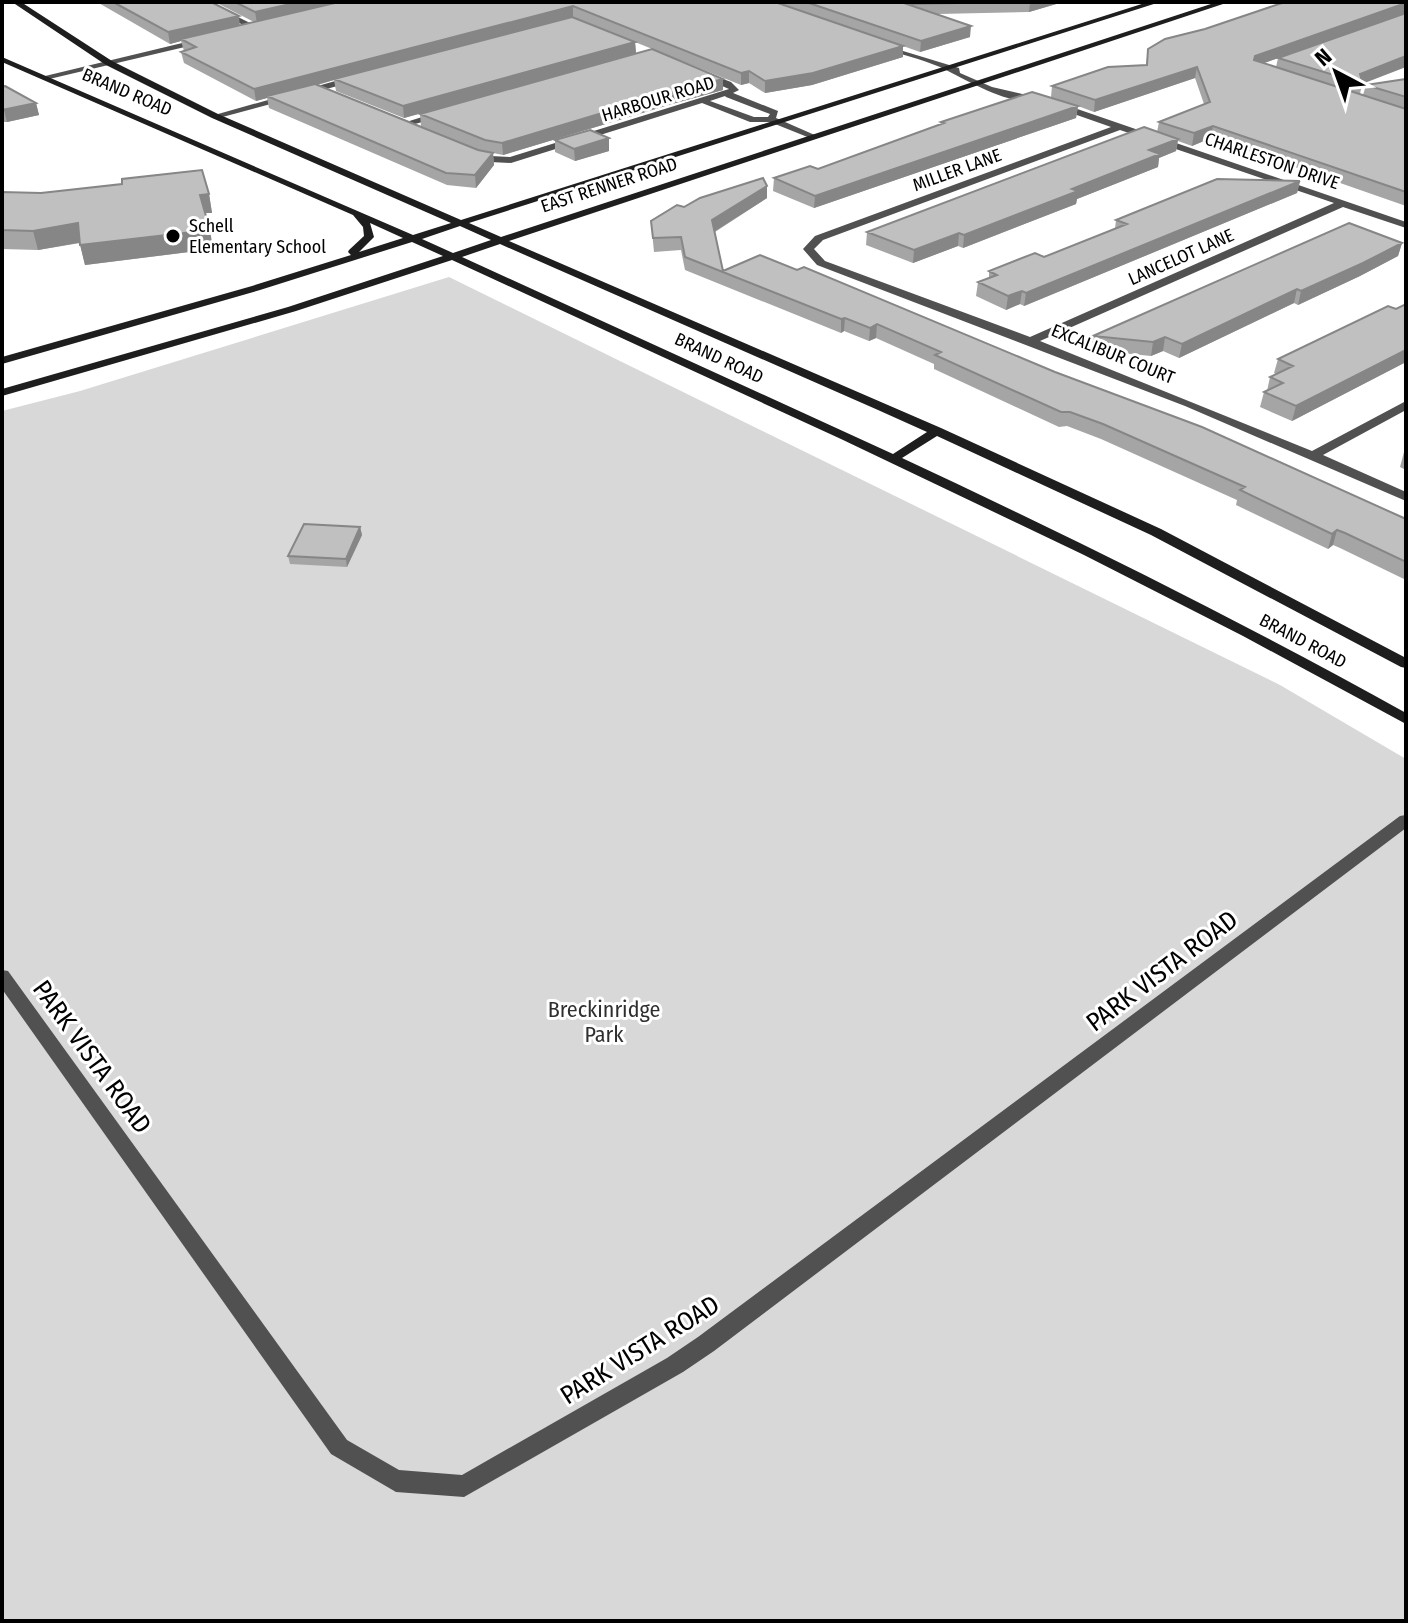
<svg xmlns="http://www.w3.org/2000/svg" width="1408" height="1623" font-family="'Fira Sans Condensed',sans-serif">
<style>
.green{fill:#d8d8d8}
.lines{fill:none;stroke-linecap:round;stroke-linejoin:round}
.minor{fill:#515151;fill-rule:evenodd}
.tertiary{fill:#515151;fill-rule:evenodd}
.secondary{fill:#1e1e1e;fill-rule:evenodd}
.wall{fill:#a5a5a5;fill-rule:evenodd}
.shaded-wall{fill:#868686}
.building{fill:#c0c0c0;stroke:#868686;stroke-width:2}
.poi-dot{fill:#000;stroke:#fff;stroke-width:3}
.labels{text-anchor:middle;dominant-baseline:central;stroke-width:6;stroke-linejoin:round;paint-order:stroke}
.far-street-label{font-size:18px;fill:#000;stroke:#fff}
.far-poi-label{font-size:18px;fill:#000;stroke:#fff;text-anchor:start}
.park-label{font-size:22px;fill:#2f2f2f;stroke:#fff}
.near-street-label{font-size:26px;fill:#000;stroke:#fff}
</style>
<rect width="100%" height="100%" fill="#fff"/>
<path class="green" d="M449,277L1280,685L1406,759V1621H2V411L80,391Z"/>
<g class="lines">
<path class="minor" d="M198,2H208L260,28L253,30Z
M880,44L959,68L960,73L992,87L1039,98C1013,110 964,78 940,67C921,59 900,54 880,48Z
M702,71L731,82L739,90L733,93L778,111L776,118L817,136L810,138L770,122H750L702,103L511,163L490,162L469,153L474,150L491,156L510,157L729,89L699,76V72ZM725,96L726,97L770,114L768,117H754L710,101Z
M353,76L357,79L356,81L215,119L211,116Z
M1057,102L1406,222V228L1343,207L1040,341L1312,451L1406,401V410L1323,455L1406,492V501L1185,406L817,265L803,249L815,236L1111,127L1054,107V103ZM1120,130L1334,203L1030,337L825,261L814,249L823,240Z
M441,111L445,114L444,116L404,127L400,124Z
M1406,815V828L714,1351L683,1372L464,1497L396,1492L331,1454L2,989V970L8,971L347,1440L399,1470L462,1475L667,1358L698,1337L1400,816Z"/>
<path class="tertiary" d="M203,38L206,42L45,80L41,77Z"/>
<path class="secondary" d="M12,2H21L112,61L218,114L461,220L1148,2H1160L469,223L501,237L1217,2H1229L509,241L941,428L1161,529L1406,658V668L1401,667L1151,535L937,436L902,458C1073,538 1241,621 1406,713V724L1243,636L1084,555L841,439L452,260L296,311L2,396V389L288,307L443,256L412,242L260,290L2,364V357L252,286L351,255L348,252L349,250L364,236L363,227L353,215L2,62V57L413,235L451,223L212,118L106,65ZM370,223L403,238L359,252L374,237ZM460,226L491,240L453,253L422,239ZM500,244L878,410L927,432L893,454L462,257Z"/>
</g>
<path class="wall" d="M97,2H211L240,25L254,22L215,2H901L910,5V2H1063L1029,12L938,14L970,37L920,52L903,46V57L812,85L765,93L749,83L741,85L635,42L636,53L723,79V90L672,104L503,155L493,153L494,165L476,188L447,185L269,108L267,98L256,101L184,63L181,52L184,51L181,41L170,44ZM334,80L336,91L404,118L513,88L420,114L421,126L481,150L318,85Z
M1205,29L1362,84L1360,94L1363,95L1366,85L1406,79V206L1211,138L1192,146L1178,141L1176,151L1159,158L1158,167L1077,199L1076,204L963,248L958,246L913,263L866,245L867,232L1157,132L1159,122L1204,104L1195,78L1094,112L1078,106L1076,118L814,208L773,191L774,178L818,169L940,125L941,122L1051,97L1052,86L1146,65L1148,49ZM1278,58L1276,67L1264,63Z
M2,87L36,103L39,115L7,122H2Z
M555,140L609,151L575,161L555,152Z
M1300,181L1297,193L1024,306L1020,304L1006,310L976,296L978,282L989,278V271L1044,257L1115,229L1116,220Z
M767,186V198L715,232L723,271L760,255L1406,519V580L1340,548L1333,545L1328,549L1236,505L1237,500L1101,439L1067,426L1059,427L934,369V364L876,338L869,341L844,331L841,333L685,270L681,250L654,252L651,221L684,207Z
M2,192L209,194L212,213H205L213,249L85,265L80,243L38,250L2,249Z
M1402,243L1398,256L1360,276L1298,305L1294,303L1179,358L1163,351L1151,356L1091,350L1093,336Z
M1406,304V362L1292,421L1260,407L1264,392L1267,391L1270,377L1276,374L1274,373L1278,359Z
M1406,451V470L1400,467L1404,452Z
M360,527L362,535L347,567L290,564L288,556Z"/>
<path class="shaded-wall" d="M299,2H346L257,23L255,12Z
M1030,2H1063L1029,12Z
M1406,3V13L1253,67L1255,56Z
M573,6V17L334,79V80L270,97L267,96V98L256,101L254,89Z
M239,16L240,27L181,39V41L170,44L168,32Z
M971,26L970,37L920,52L921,41Z
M635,42L636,53L404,118L403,106Z
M903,46V57L812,85L765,93V81Z
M1406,56V67L1362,84L1360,74Z
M1197,67L1195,78L1094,112L1095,100Z
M749,71V83L741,85V73Z
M723,79V90L672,104L503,155L502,143L672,92Z
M36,103L39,115L7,122L4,110Z
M1078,106L1076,118L814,208L815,196Z
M1213,126L1211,138L1192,146L1194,133Z
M609,138V151L575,161L574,149Z
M1178,139L1176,151L1159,158L1158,167L1077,199L1076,204L963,248L964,235L1072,189L1149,150Z
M493,153L494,165L476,188L475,175Z
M1300,181L1297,193L1024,306L1026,293Z
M767,186V198L712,233V220Z
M209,194L212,213H204L200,195Z
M78,223L83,242L38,250L33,231Z
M210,230L213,249L85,265L80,245Z
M959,233L958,246L913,263L914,250Z
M1402,243L1398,256L1360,276L1298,305L1301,291Z
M1297,289L1294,303L1179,358L1182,344Z
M1022,291L1020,304L1006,310L1008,296Z
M845,318L844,331L841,333V319Z
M877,324L876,338L869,341L870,328Z
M1165,337L1163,351L1151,356L1153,342Z
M1406,350V362L1292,421L1296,406Z
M360,527L362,535L347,567L346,559Z
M1337,530L1333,545L1328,549L1332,534Z"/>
<path class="building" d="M113,2H211L239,16L168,32Z
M235,2H299L255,12Z
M339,2H775L903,46L813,73L765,81L749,71L741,73L573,6L254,89L181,52L196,47L181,39Z
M806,2H901L971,26L921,41Z
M912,2H1005L912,4Z
M1285,2H1406V3L1255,56L1254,60L1406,109V192L1213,126L1194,133L1159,122L1210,102L1197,67L1095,100L1052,86L1108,67L1147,65L1148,49L1165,39L1205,29Z
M1406,13V56L1360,74L1363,84L1278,58Z
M572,17L635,42L403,106L334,79Z
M652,49L723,79L672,92L502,143L485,140L420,114Z
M1406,79V97L1366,85Z
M315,84L478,150L493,153L475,175L446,173L267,96Z
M5,86L36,103L2,110V87Z
M1032,92L1078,106L815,196L774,178L810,166L818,169L944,123L941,122Z
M1144,127L1178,139L1149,150L1160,154L1072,189L1078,191L964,235L959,233L914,250L867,232Z
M590,130L609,138L574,149L555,140Z
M202,170L209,194L200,195L210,230L80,245L78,223L33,231L2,230V192L41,193L122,184V179Z
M763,178L767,186L712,220L723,271L760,255L797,270L804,267L1055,372L1202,427L1406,519V562L1345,533L1337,530L1332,534L1240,490L1245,487L1103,424L1070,412H1061L935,355L941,352L877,324L870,328L845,318L841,319L685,257L681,237L653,238L651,221L677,205L684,207L700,198Z
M1217,179L1300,181L1026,293L1022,291L1008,296L978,282L997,275L989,271L1035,253L1044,257L1127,224L1116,220Z
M1349,223L1402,243L1363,263L1301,291L1297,289L1182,344L1165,337L1153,342L1093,336Z
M1406,304V350L1296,406L1264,392L1283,383L1270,377L1293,366L1278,359L1388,306L1396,309Z
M304,524L360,527L346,559L288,556Z"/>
<circle class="poi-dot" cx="173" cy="236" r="8"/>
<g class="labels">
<g class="far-street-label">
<text transform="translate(127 92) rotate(23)">BRAND ROAD</text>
<text transform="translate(658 99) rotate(-17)">HARBOUR ROAD</text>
<text transform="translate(1272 161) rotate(19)">CHARLESTON DRIVE</text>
<text transform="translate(957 170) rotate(-20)">MILLER LANE</text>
<text transform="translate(609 185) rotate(-18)">EAST RENNER ROAD</text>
<text transform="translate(1181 257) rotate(-24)">LANCELOT LANE</text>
<text transform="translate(1113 354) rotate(22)">EXCALIBUR COURT</text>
<text transform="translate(719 358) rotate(25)">BRAND ROAD</text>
<text transform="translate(1303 641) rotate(28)">BRAND ROAD</text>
</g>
<g class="far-poi-label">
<text x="189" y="226">Schell<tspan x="189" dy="21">Elementary School</tspan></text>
</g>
<g class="park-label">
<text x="604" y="1009">Breckinridge<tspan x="604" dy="25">Park</tspan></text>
</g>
<g class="near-street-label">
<text transform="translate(1162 971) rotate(-37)">PARK VISTA ROAD</text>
<text transform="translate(92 1057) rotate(54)">PARK VISTA ROAD</text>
<text transform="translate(640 1350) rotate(-32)">PARK VISTA ROAD</text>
</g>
</g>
<rect width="1408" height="1623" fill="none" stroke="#000000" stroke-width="8"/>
<g transform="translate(1336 72) rotate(319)" stroke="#ffffff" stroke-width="6" paint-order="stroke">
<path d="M0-6L14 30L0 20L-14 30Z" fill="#000000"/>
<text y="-12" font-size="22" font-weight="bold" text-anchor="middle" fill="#000000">N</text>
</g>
</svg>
